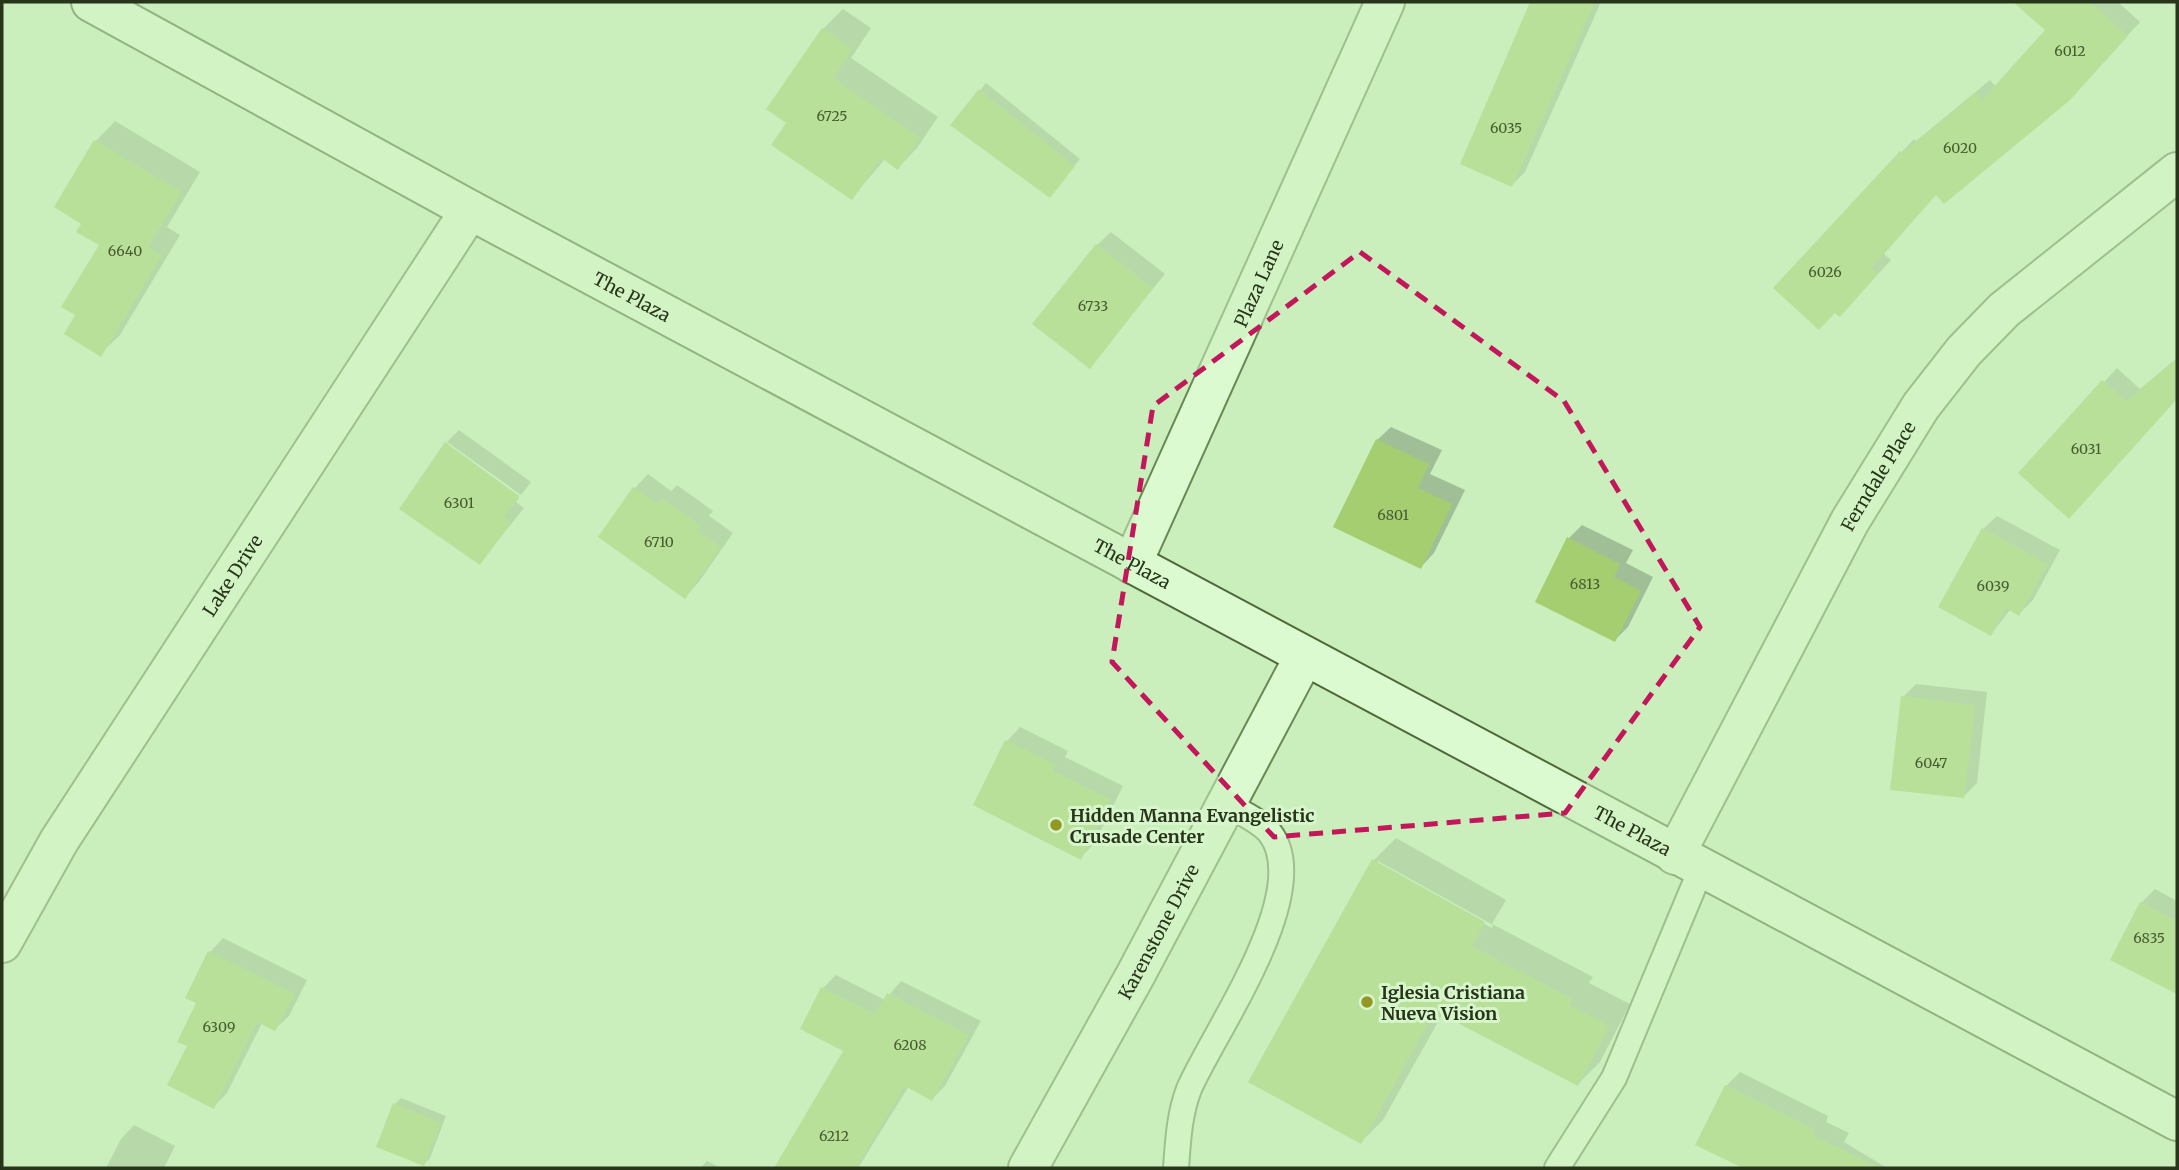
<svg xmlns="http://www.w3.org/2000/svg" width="2179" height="1170" font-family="Merriweather,serif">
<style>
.shadow{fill:#0003;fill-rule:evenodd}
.building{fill:#a5ce70}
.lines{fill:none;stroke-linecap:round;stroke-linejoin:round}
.service-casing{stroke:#6b8755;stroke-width:28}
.minor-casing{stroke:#6b8755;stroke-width:42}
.secondary-casing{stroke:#4f6839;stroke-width:42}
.service{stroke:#dbfacf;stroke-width:24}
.minor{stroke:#dbfacf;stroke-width:38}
.secondary{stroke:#dbfacf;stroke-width:38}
.marked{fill:none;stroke:#c2185b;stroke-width:5;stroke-dasharray:14 9;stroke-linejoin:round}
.poi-dot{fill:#959724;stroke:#d7f6cc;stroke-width:2.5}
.labels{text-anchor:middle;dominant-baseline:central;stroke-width:6;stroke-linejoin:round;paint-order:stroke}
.number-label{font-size:14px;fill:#475b30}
.street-label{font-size:18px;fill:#28351b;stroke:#d7f6cc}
.poi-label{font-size:18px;font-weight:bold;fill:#28351b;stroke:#d7f6cc;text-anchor:start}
</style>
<rect width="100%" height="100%" fill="#caefbc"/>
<path class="shadow" d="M1532,2H1601L1525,172L1512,185L1462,164Z
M2048,2H2118L2140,22L2082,85L1937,193L1884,254L1891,260L1853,301L1776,288L1914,139L1916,141L1990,80L1996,87L2048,30L2033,17Z
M843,9L871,28L851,58L938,117L917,148L898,168L885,159L852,198L788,122L823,29Z
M986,83L1080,159L1056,189L953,125Z
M115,121L200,172L167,227L180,235L120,335L100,354L78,315L101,244L84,223L56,206L96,141Z
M1111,232L1165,274L1089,367L1097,245Z
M2177,358V398L2082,503L2021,473L2117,368L2140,389Z
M1391,427L1442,450L1430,474L1465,490L1434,553L1421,567L1377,440Z
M459,430L531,482L521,495L447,442Z
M446,445L519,498L516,502L524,508L480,563Z
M648,474L671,491L677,485L713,511L709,516L733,533L698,583L685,597L600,537L635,488Z
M1997,516L2060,550L2033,600L2019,614L2011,609L1991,634L1983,529Z
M1582,525L1633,550L1626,563L1653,577L1628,627L1615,640L1569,538Z
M1916,684L1987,692L1977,783L1964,796L1903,697Z
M1020,727L1068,751L1065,757L1123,786L1094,844L1081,857L1007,741Z
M1396,838L1506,900L1492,924L1593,977L1589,983L1630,1004L1600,1062L1578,1084L1443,1013L1383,1120L1361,1142L1374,860ZM1378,861L1493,925L1492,928L1378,865Z
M2155,889L2177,901V992L2112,959L2141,903Z
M223,938L307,980L289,1016L275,1029L262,1023L227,1093L213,1107L189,1045L210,952Z
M836,975L885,1000L901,981L981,1021L945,1086L932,1099L909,1086L858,1168H776L845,1050L802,1028L823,988Z
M1740,1072L1828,1116L1826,1122L1849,1133L1844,1142L1887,1168H1747L1697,1144L1726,1086Z
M401,1098L446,1116L430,1158L424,1164L395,1104Z
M134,1125L175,1146L164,1168H106L121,1139Z
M707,1161L721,1168H700Z"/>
<path class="building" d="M1530,2H1595L1512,187L1460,164Z
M2013,2H2090L2128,36L2069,101L1944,204L1936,195L1871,268L1878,274L1840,317L1835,313L1819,330L1773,288L1900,151L1902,153L1976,92L1982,100L2045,30Z
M822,28L853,49L833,78L920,137L898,170L881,158L852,200L771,145L786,123L766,109Z
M979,89L1075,166L1050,198L950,125Z
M94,140L182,192L148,247L162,255L101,357L64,334L75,315L61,307L99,245L76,232L81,224L54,207Z
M1096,244L1153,288L1090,369L1032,324Z
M2177,358V399L2069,519L2018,473L2102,380L2126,401Z
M1376,439L1429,464L1418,488L1452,504L1421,569L1333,527Z
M445,442L519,496L504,517L511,522L480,565L399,509Z
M633,487L657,504L662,498L701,526L697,530L721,547L685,599L598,537Z
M1982,528L2048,564L2019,616L2006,608L1991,636L1938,607Z
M1567,537L1620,564L1614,577L1641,591L1615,642L1535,602Z
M1901,696L1975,705L1964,798L1890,790Z
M1005,740L1056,765L1053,771L1111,800L1081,860L973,805Z
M1372,859L1485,922L1472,946L1572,999L1569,1005L1609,1026L1578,1086L1435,1011L1361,1144L1248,1082Z
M2140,902L2177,921V994L2110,960Z
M208,951L295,994L275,1031L257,1022L214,1109L167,1085L187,1046L177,1042L196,1003L185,998Z
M821,987L875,1014L887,993L969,1035L932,1101L905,1086L856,1168H774L843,1051L800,1029Z
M1725,1085L1816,1130L1813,1136L1881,1168H1743L1695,1145Z
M393,1103L441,1123L424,1166L376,1147Z"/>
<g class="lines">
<defs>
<path id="service" d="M1176,1168C1178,1142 1179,1115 1189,1089C1213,1033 1315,892 1270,833C1261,821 1239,812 1226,803
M1557,1168L1614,1078L1701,869"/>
<g id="minor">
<path id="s1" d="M1132,564L1385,2"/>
<path id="s2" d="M1675,855L1850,521L1921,406L1964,351L2004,310L2177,172"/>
<path id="s3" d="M2,943L59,841L470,210"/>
<path id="s4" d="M1028,1168L1136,974L1304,657"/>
</g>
<g id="secondary">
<path id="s5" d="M91,2L470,210L2177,1121"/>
</g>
</defs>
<use href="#service" class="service-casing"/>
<use href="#minor" class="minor-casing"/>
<use href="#secondary" class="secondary-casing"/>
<use href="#service" class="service"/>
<use href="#minor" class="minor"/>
<use href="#secondary" class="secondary"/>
</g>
<path d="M0 0H2179V1170H0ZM1360,252L1564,401L1700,627L1565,813L1274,837L1112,662L1153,406Z" fill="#caefbc" fill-opacity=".55" fill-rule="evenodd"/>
<path class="marked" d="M1360,252L1564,401L1700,627L1565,813L1274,837L1112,662L1153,406Z"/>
<g class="poi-dot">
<circle cx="1056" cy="825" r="7"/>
<circle cx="1367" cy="1002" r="7"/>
</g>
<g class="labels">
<g class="number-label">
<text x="2070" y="51">6012</text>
<text x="832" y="116">6725</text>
<text x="1506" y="128">6035</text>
<text x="1960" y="148">6020</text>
<text x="125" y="251">6640</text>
<text x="1825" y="272">6026</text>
<text x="1093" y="306">6733</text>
<text x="2086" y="449">6031</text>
<text x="459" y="503">6301</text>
<text x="1393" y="515">6801</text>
<text x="659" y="542">6710</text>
<text x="1585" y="584">6813</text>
<text x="1993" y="586">6039</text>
<text x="1931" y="763">6047</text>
<text x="2149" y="938">6835</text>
<text x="219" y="1027">6309</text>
<text x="910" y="1045">6208</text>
<text x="834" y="1136">6212</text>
</g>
<g class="street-label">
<text stroke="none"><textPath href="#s1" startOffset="308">Plaza Lane</textPath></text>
<text stroke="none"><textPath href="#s5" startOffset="616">The Plaza</textPath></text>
<text stroke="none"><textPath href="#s2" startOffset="430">Ferndale Place</textPath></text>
<text stroke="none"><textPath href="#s5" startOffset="1183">The Plaza</textPath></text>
<text stroke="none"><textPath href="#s3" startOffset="434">Lake Drive</textPath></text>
<text stroke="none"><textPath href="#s5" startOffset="1750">The Plaza</textPath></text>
<text stroke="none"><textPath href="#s4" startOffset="270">Karenstone Drive</textPath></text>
</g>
<g class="poi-label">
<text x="1070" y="815">Hidden Manna Evangelistic<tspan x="1070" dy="21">Crusade Center</tspan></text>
<text x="1381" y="992">Iglesia Cristiana<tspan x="1381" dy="21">Nueva Vision</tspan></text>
</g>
</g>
<rect width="2179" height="1170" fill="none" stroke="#28351b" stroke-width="7"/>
</svg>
